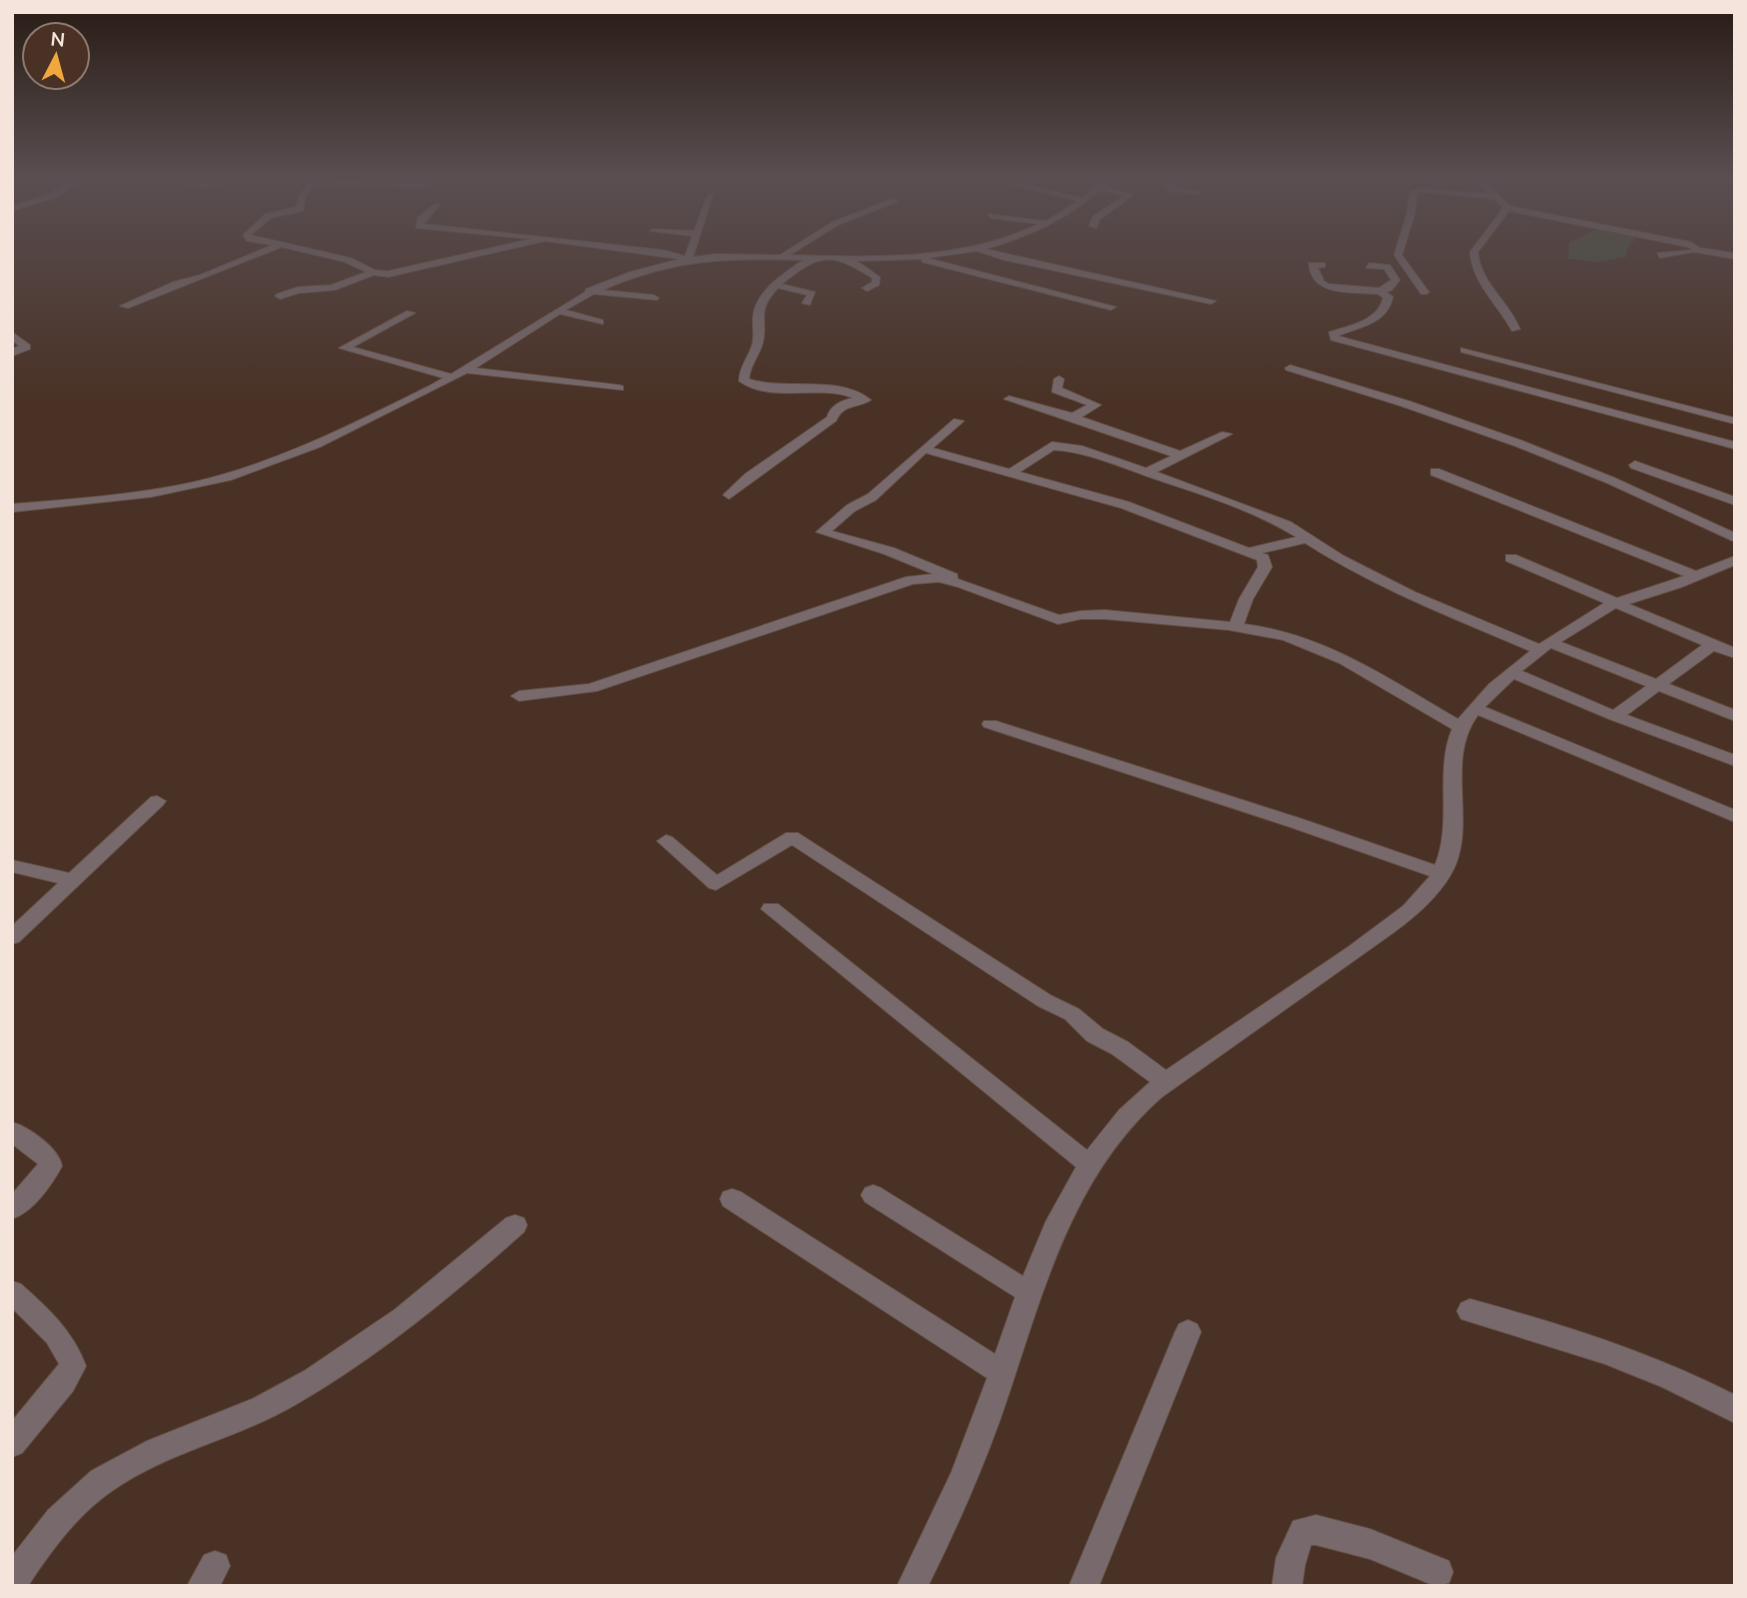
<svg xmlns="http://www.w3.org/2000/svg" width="1747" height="1598" font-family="Mulish,sans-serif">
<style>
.green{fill:#444e3a}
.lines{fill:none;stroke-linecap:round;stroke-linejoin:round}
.minor-casing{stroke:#644e42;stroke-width:2}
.minor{fill:#77696c;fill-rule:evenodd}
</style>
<rect width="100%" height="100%" fill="#493125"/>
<path class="green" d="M1597,228L1638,235L1627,249L1626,257L1598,262L1568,259L1569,243Z"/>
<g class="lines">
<defs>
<path id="minor" d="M74,179H83L57,197L12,211V206L51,193Z
M168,179L203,184L236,179L203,188Z
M312,179L419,184L428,179H438L420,188L316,183L306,196L303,211L271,218L251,235L351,258L375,270L388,271L531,239L416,228L418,217L436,203L440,205L424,224L663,250L685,256L692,236L650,231L654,229L694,231L707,195L714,193L693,257L715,254L780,255L832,222L894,198L897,202L838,225L790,255C874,257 961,261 1038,224L991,218L988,214L1046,221L1078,201L988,179H1001L1082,198L1104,179H1112L1104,186L1134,195L1100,219L1096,228L1089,226L1093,216L1124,196L1100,190C1066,220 1030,236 986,249L1216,301L1211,304L1004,260L977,251L928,258L1116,307L1111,310L922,262V259L857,261L880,277L879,285L867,291L862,288L872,282V278C831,252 820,253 782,284L815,292L810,305L802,303L807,295L778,288C756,312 768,317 763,342C760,355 750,365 749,379C787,391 840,374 871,400C857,409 844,403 836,421L729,499L723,495L745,474L827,417C830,406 841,400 853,398C818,384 770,404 739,381C739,367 748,358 752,345C755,335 752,326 753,317C755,291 783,274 803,260C726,258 675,259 603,290L654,295L659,298L657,300L594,294L566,310L603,320V324L560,314L476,368L619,385L623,386V390L467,373L320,447L231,480L151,497L12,512V504C73,499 134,495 194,482C276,463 352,424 427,387L443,378L339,348L407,311L415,313L353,347L451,374L585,292L586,289L630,272L679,259L545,241L388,277L374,275L335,290L299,293L280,299L275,296L277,294L298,287L331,285L366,272L345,262L282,247L128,308L120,306L173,282L200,275L272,245L247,241L243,235L265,214L296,207L299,196Z
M1174,179H1182L1174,187L1200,192L1196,194L1169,191L1166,187Z
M1475,179H1483L1510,206L1691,242L1700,248L1735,253V259L1694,252L1660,258L1657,253L1692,250L1688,247L1509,211L1478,252C1481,284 1509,301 1520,329L1512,331C1498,305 1472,283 1470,252L1503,208L1494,199L1423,192L1417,194L1415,213L1402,255L1429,292L1427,294H1421L1394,255L1407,213L1410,191L1422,188L1489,194Z
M1309,263H1325V267L1318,268L1324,281L1329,284L1379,288L1391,280L1384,269L1366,268L1369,263L1390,265L1400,280L1392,290L1387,292L1393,297C1387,325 1358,327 1338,336L1735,442V449L1331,340L1329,332C1348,326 1378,321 1383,298L1378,294C1352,292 1310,297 1309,263Z
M12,332L30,345V349L12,356V349L19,346L12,340Z
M1461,348L1735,418V424L1461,352Z
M1290,365L1409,401L1523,441L1615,478L1735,533V542L1607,483L1515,446L1401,406L1286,370L1285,368Z
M1059,376L1064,379L1062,388L1101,405L1082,417L1180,451L1222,432L1232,434L1157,472L1291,522L1344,556L1415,592L1539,644L1604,603L1506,561V555H1516L1617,598L1684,576L1431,475V469H1439L1696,571L1735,556V565L1682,587L1629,604L1735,648V658L1714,651L1669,684L1735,710V721L1659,691L1627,715L1735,755V766L1609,719L1514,679L1485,707L1735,810V822L1478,715C1443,762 1480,828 1450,876C1436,899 1415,917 1393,933L1162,1097C1067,1180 1040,1306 1000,1420C981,1473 958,1525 933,1576L928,1586H897L951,1473L987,1378L723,1206L720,1199L723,1192L732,1189L741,1192L995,1354L1015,1297L865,1202L861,1195L865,1188L873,1185L881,1188L1023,1276L1046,1221L1076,1167L761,909L764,904H778L1087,1150L1119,1110L1150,1082L1112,1054L1087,1041L1065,1019L1038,1006L792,845L716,890L709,888L657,841L666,835L672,837L717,875L786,833H798L1052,996L1079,1009L1103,1029L1128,1042L1166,1070L1348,947L1403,906L1430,876L1290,827L984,727L982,724L984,721H996L1302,819L1435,865C1453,821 1434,772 1452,729L1339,663L1283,640L1229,630L1105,619H1081L1058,624L958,587L939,582L913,584L597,691L519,701L511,696L519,691L589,684L906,577L933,574L884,554L816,532L847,505L868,494L954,419L964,421L933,448L1009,469L1052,442L1082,446L1146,468L1171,456L1004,399L1009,396L1072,413L1087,405L1052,392L1054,379ZM1054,450C1088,452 1120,467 1152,478C1199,494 1253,510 1296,537L1249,548L1129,502L1020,472ZM926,453L1121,508L1257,560L1258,567L1239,599L1230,622L1105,610L1081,611L1059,615L958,579L957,574L894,548L832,531L855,511L876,500ZM1305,543C1375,588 1453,618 1530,651L1489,684L1458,719C1389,679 1325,634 1244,624L1253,599L1272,567L1268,555L1262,553ZM1616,608L1702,645L1656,679L1561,642ZM1551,648L1646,686L1613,710L1522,671Z
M1635,461L1735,497V505L1631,468L1629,465Z
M157,796L166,801L163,805L19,942L12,944V926L58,883L12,872V860L69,873L151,797Z
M12,1122C29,1127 59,1148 62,1166C52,1185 33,1212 12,1219V1194L38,1164L12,1144Z
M515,1215L524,1218L527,1225L524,1232C452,1296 378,1357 295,1405C237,1439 167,1452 112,1491C77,1515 51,1551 28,1586H12V1556L48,1510L91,1471L147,1441L252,1399L304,1371L394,1310L506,1218Z
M12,1281L21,1284C49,1309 73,1331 86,1366L73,1391L22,1453L12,1457V1421L59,1364L47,1343L12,1308Z
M1470,1299C1561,1324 1651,1352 1735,1395V1423L1662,1387L1605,1364L1461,1319L1457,1311L1461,1303Z
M1188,1320L1197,1324L1201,1332L1099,1586H1069L1175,1332L1179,1324Z
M1316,1515L1370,1529L1449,1561L1453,1572L1449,1583L1435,1586L1370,1559L1316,1545H1311L1305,1565L1302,1586H1272L1276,1558L1293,1521Z
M215,1551L226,1555L230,1566L220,1586H187L204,1555Z"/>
</defs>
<use href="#minor" class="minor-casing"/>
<use href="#minor" class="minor"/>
</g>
<linearGradient id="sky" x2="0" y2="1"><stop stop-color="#281b14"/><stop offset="0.44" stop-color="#594e51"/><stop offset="1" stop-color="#594e51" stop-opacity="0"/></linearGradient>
<rect width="1747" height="403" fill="url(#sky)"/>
<rect width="1747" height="1598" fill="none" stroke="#f4e4dc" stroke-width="28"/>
<g transform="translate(56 56) rotate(6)"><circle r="33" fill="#493125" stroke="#8d796e" stroke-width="2"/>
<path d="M0-5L12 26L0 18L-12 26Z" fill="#efa73e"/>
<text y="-10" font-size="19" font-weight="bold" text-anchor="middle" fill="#f4e4dc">N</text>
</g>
</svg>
